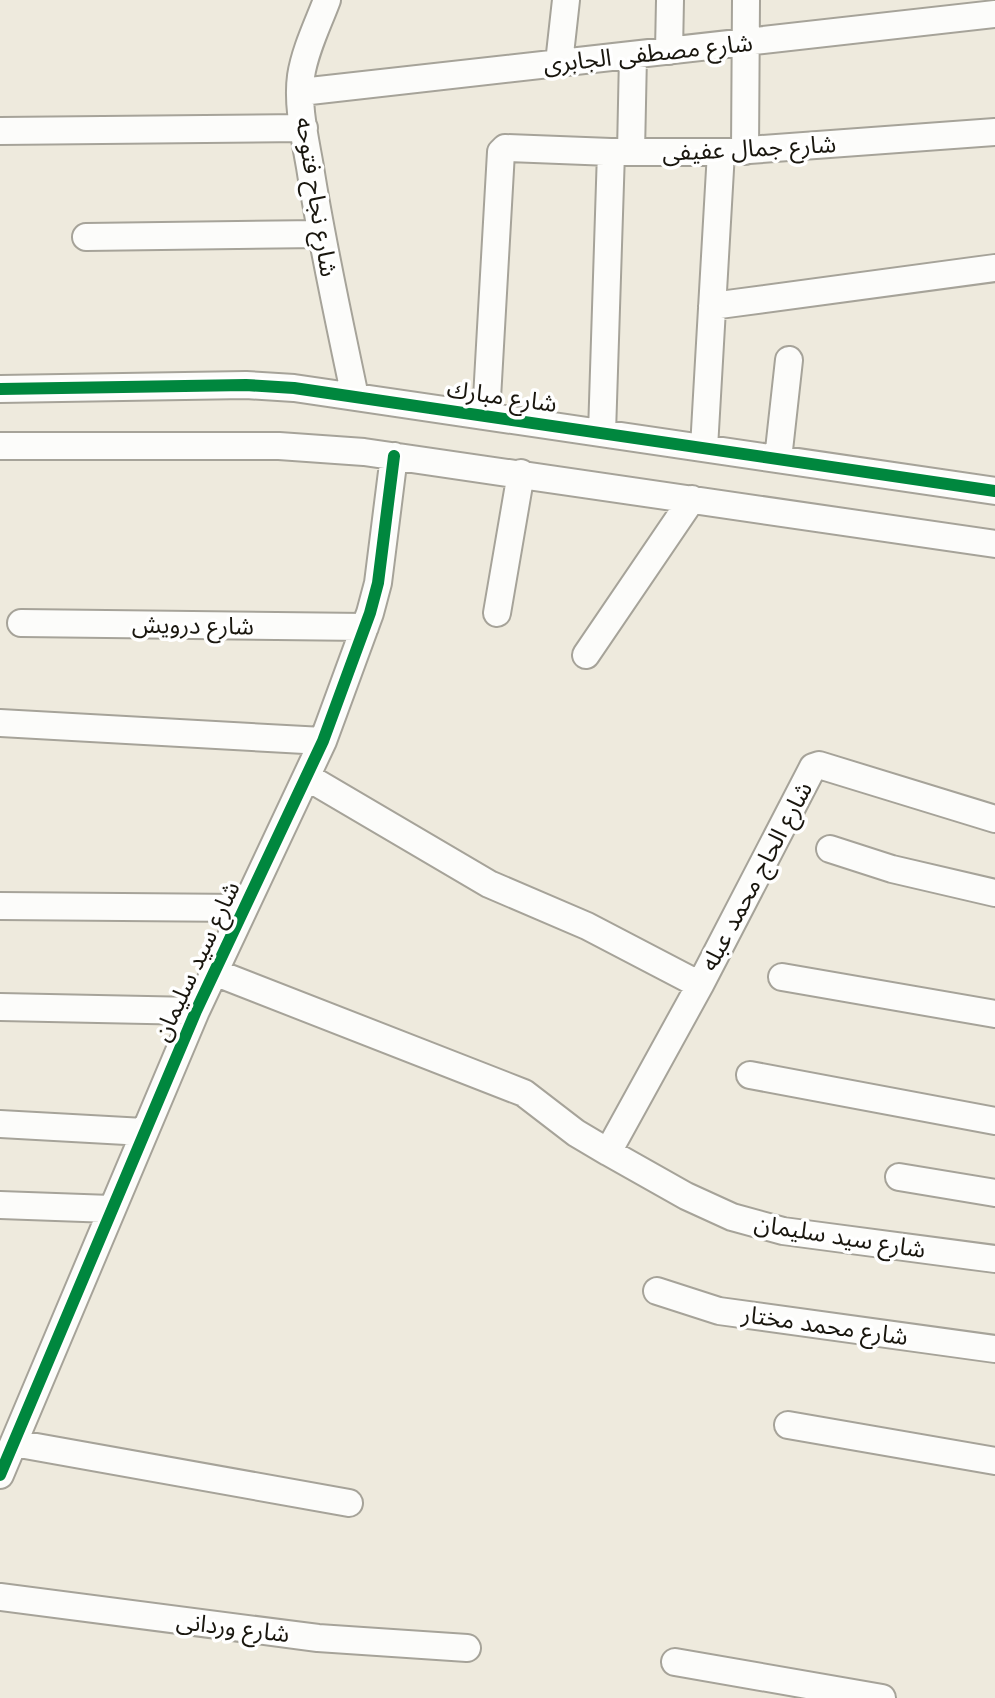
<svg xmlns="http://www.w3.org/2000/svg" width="995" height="1698" font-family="Arial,'Noto Sans Arabic',sans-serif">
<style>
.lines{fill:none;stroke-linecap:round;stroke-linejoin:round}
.street-casing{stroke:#a6a399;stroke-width:30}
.street{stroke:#fcfcfa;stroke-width:26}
.cycleway-casing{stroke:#fff;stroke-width:17}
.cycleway{stroke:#00873e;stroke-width:12}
.labels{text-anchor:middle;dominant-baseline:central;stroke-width:7;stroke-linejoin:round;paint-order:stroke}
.street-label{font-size:24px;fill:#19160e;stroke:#fff}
</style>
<rect width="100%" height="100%" fill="#eeeadd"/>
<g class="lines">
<defs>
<path id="street" d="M327,0C318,24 305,50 301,76C297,105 305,138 310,167C322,244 339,320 355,397
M669,51L670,0
M559,63L566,0
M301,92L995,14
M0,131L304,128
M745,151L746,0
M631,152L633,55
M86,237L320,234
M712,306L995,268
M0,389L246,385L294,388L995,491
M486,416L501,152L505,148L611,152H721L995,132
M602,433L611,152
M0,446H279L364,452L995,544
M704,448L721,152
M778,459L789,360
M497,613L521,473
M21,623L365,627
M586,655L692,499
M0,723L323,741
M307,777L489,884L587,926L700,985
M830,849L892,869L995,893
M0,906L244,908
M214,972L524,1093L576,1133L608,1152L686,1196L732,1217L783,1231L995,1259
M782,977L995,1014
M0,1007L196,1011
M750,1075L995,1121
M0,1124L144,1132
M608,1152L700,985L813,767L819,765L995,819
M899,1177L995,1193
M0,1205L111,1209
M657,1291L719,1311L995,1349
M788,1425L995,1461
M14,1443L349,1503
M0,1475L196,1011L323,741L370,613L378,583L394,456
M0,1597L318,1638L467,1648
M675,1662L882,1698"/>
</defs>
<use href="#street" class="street-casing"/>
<use href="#street" class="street"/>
<defs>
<path id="cycleway" d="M0,389L246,385L294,388L995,491
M0,1475L196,1011L323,741L370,613L378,583L394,456"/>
</defs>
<use href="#cycleway" class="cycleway-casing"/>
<use href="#cycleway" class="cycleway"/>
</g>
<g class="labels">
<g class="street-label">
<text transform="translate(648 53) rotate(-6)">شارع مصطفى الجابرى</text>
<text transform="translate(749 148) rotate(-3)">شارع جمال عفيفى</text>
<text transform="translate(317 197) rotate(81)">شارع نجاح فتوحه</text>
<text transform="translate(502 396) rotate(8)">شارع مبارك</text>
<text transform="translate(193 625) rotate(1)">شارع درويش</text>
<text transform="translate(756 876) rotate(-62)">شارع الحاج محمد عبله</text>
<text transform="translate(196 961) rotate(-65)">شارع سيد سليمان</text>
<text transform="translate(840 1236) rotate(9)">شارع سيد سليمان</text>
<text transform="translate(825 1325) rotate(8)">شارع محمد مختار</text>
<text transform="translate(233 1627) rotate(7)">شارع وردانى</text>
</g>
</g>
</svg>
